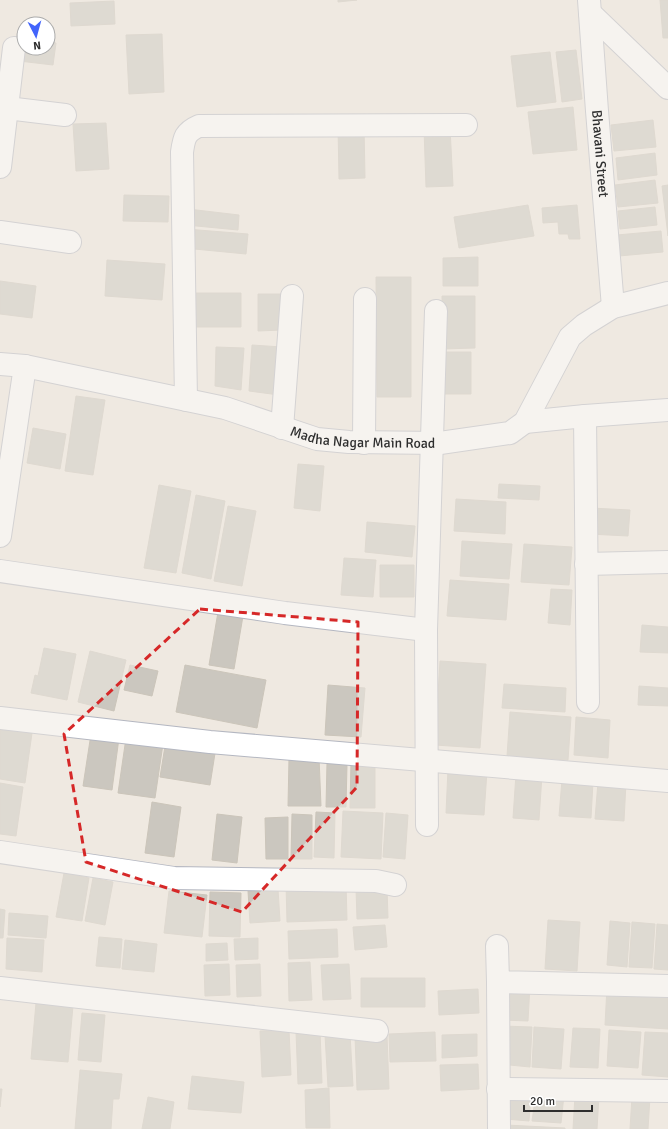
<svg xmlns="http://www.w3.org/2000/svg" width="668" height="1129" font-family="Signika,sans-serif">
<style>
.building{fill:#cbc7bf;stroke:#cbc5ba}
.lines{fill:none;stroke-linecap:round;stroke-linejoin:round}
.minor-casing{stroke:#b4b7c1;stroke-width:24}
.minor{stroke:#fff;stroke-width:22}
.marked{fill:none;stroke:#d62828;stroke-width:3;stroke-dasharray:8 5;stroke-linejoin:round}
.labels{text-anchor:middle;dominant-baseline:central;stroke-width:3;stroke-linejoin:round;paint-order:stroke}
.street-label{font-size:14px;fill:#2e2e2e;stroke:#fff}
</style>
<rect width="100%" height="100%" fill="#efe9e1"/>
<path class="building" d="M338,0H357L338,2Z
M660,0H668V38H663Z
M114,1L115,24L71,26L70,3Z
M162,34L164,92L129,94L126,35Z
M21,39H24V48H48V42L56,43L53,65L19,61Z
M576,50L582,99L562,102L556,52Z
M550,52L556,102L517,107L511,56Z
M573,107L577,150L533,154L528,112Z
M653,120L656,147L614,151L611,125Z
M106,123L109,169L76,171L73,124Z
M338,126H364L365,178L339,179Z
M450,128L453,186L426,187L424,129Z
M655,153L657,175L618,180L616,158Z
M655,180L658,203L618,207L615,185Z
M668,185V236L662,186Z
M124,195L169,196L168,222L123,221Z
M528,205L534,236L459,248L454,217Z
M577,205L580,239H569L568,234H559L558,222L543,223L542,208Z
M655,207L657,225L620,229L618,211Z
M188,209L239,215L238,230L186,225Z
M186,229L248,234L246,254L184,248Z
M661,231L663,252L619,256L617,235Z
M478,257V286H443V258Z
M107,260L165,264L162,300L105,296Z
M376,277H411V397H377Z
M0,281L36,286L32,318L0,314Z
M193,293H241V327H193Z
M258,294H282V330L258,331Z
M442,296H475V348L443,349Z
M252,345L282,347L279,395L249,391Z
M216,347L244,348L241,390L215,386Z
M441,352H471V394H441Z
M76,396L105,400L93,475L65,471Z
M33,428L66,434L60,469L27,463Z
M298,464L324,466L320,511L294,508Z
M499,484L540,486L539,500L498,498Z
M159,485L191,491L176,573L144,568Z
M196,495L225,501L211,579L182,573Z
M456,499L506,502L505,534L454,531Z
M228,506L256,511L242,586L214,581Z
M591,508L630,510L628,536L589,534Z
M367,522L415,526L412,557L365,552Z
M462,541L512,544L509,579L460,576Z
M524,544L572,547L569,585L521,582Z
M344,558L376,560L373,597L341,595Z
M380,565H414V597H380Z
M450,580L509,584L506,620L447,616Z
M551,589L572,590L570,625L548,623Z
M218,612L243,616L234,669L209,665Z
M642,625L668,627V653L640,652Z
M44,648L76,654L67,700L31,693L35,675L38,676Z
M90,651L126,660L114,711L78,702Z
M440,661L486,664L480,748L435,745Z
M130,665L158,671L152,696L124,690Z
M185,665L266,680L257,728L176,712Z
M504,684L566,688L565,712L502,708Z
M328,685L365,688L361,737L325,735Z
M639,686L668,688V706L638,705Z
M510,712L571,717L568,760L507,756Z
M576,717L610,720L608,758L574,755Z
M0,722L33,726L25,783L0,779Z
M91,734L119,738L112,790L83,786Z
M126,738L163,744L155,798L118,793Z
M166,740L216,747L210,785L160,777Z
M319,757L321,806H288L289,758Z
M351,761H375V808H350Z
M327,763L347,764L346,807H326Z
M448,769L487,771L484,815L446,813Z
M516,774L542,775L539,820L513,818Z
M562,780L593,782L591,818L559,816Z
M598,782L626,783L624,821L595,819Z
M0,783L23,787L16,836L0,834Z
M152,802L181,807L174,857L145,853Z
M343,811L383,813L381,859L341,857Z
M316,812L335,813L334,858L314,857Z
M386,813L408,815L405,859L383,857Z
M217,814L242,817L237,863L212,860Z
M292,814L312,815V859H291Z
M288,817V859H266L265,818Z
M64,873L89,878L82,921L56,917Z
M93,878L113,882L105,925L85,921Z
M346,883L347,920L287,922L286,884Z
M387,888L388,918L357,919L356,889Z
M278,889L280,921L250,923L248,891Z
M169,891L207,895L202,937L164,933Z
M210,892L241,893L240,937L209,936Z
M0,909L5,910L3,938H0Z
M9,913L48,916L46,938L8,935Z
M548,920L580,922L577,971L545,969Z
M610,921L630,923L627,967L607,965Z
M632,922L655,924L652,968L629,967Z
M657,924L668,925V970L654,969Z
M385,925L387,947L355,950L353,927Z
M337,929L338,957L289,959L288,931Z
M99,937L122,939L120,968L96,966Z
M7,938L44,940L42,972L6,969Z
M258,938V959L235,960L234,939Z
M125,940L157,944L154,972L122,969Z
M227,943L228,960L206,961V944Z
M310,962L312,1000L289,1001L288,963Z
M229,964L230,995L205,996L204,965Z
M260,964L261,996L237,997L236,965Z
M349,964L351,999L323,1000L321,965Z
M361,978H425V1007H361Z
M504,984L530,985L528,1021L502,1020Z
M607,987L668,990V1029L605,1025Z
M478,989L479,1013L439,1015L438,991Z
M36,1003L73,1006L68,1062L31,1059Z
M82,1013L105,1015L101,1062L78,1060Z
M502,1026L532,1027L530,1067L499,1064Z
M534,1027L564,1029L561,1069L532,1067Z
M573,1028L600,1029L598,1068L570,1067Z
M289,1030L291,1075L262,1077L260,1031Z
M609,1030L641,1032L638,1068L607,1066Z
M320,1031L322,1083L298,1084L296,1032Z
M435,1032L436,1061L390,1062L389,1034Z
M645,1032L668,1033V1077L642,1075Z
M350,1034L353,1086L328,1087L325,1035Z
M477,1034V1056L442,1058V1035Z
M387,1035L389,1089L357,1090L355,1036Z
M478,1064L479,1089L441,1091L440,1065Z
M80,1070L122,1074L119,1099H113L111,1129H75Z
M192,1076L244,1082L241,1113L188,1109Z
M329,1088L330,1128H306L305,1090Z
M0,1089H2L0,1107Z
M507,1092L531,1094L529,1121L505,1119Z
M536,1093L564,1095L561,1123L532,1121Z
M575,1095L599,1096L597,1129H573Z
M632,1096L650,1097L648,1129H630Z
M148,1097L174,1102L170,1129H142Z
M506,1125L565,1128V1129H506Z"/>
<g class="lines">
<defs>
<g id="minor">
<path id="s1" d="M589,0L597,111L613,307"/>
<path d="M590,13L668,88"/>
<path d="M7,108L65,115"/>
<path d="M0,167L14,48"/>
<path d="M0,232L70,242"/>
<path id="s2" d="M0,364L25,366L225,408L317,439L349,442L440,443L510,433L525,422L570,337L584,325L613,307L668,293"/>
<path d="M186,400L182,152C184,138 185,132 199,126L466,125"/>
<path d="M585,416L588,702"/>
<path d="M525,422L585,416L668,410"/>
<path d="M282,428L292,296"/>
<path d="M364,443L365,299"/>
<path d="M0,536L25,366"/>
<path d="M586,564L668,562"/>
<path d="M0,571L285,613L426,630"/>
<path d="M0,718L210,742L668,781"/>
<path d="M427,825L426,630L436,311"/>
<path d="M0,852L174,878L376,881L395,885"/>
<path d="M497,946L498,982L668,986"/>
<path d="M498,982L499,1129"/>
<path d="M0,988L377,1031"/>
<path d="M498,1089L668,1091"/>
</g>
</defs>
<use href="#minor" class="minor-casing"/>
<use href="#minor" class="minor"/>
</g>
<path d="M0 0H668V1129H0ZM200,609L358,622L357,787L242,912L86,862L64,734Z" fill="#efe9e1" fill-opacity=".55" fill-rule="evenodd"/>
<path class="marked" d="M200,609L358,622L357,787L242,912L86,862L64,734Z"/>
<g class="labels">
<g class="street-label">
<text stroke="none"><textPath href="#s1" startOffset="154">Bhavani Street</textPath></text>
<text stroke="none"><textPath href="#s2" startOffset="372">Madha Nagar Main Road</textPath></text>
</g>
</g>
<g transform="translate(36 36) rotate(174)"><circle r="19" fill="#ffffff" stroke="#ababab"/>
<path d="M0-3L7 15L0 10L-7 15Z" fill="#4264fb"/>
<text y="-6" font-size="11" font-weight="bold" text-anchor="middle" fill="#2e2e2e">N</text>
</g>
<path d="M524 1105v6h68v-6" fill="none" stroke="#2e2e2e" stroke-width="2"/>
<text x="530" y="1105" font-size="12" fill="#2e2e2e" stroke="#ffffff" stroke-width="3" paint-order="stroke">20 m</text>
</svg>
